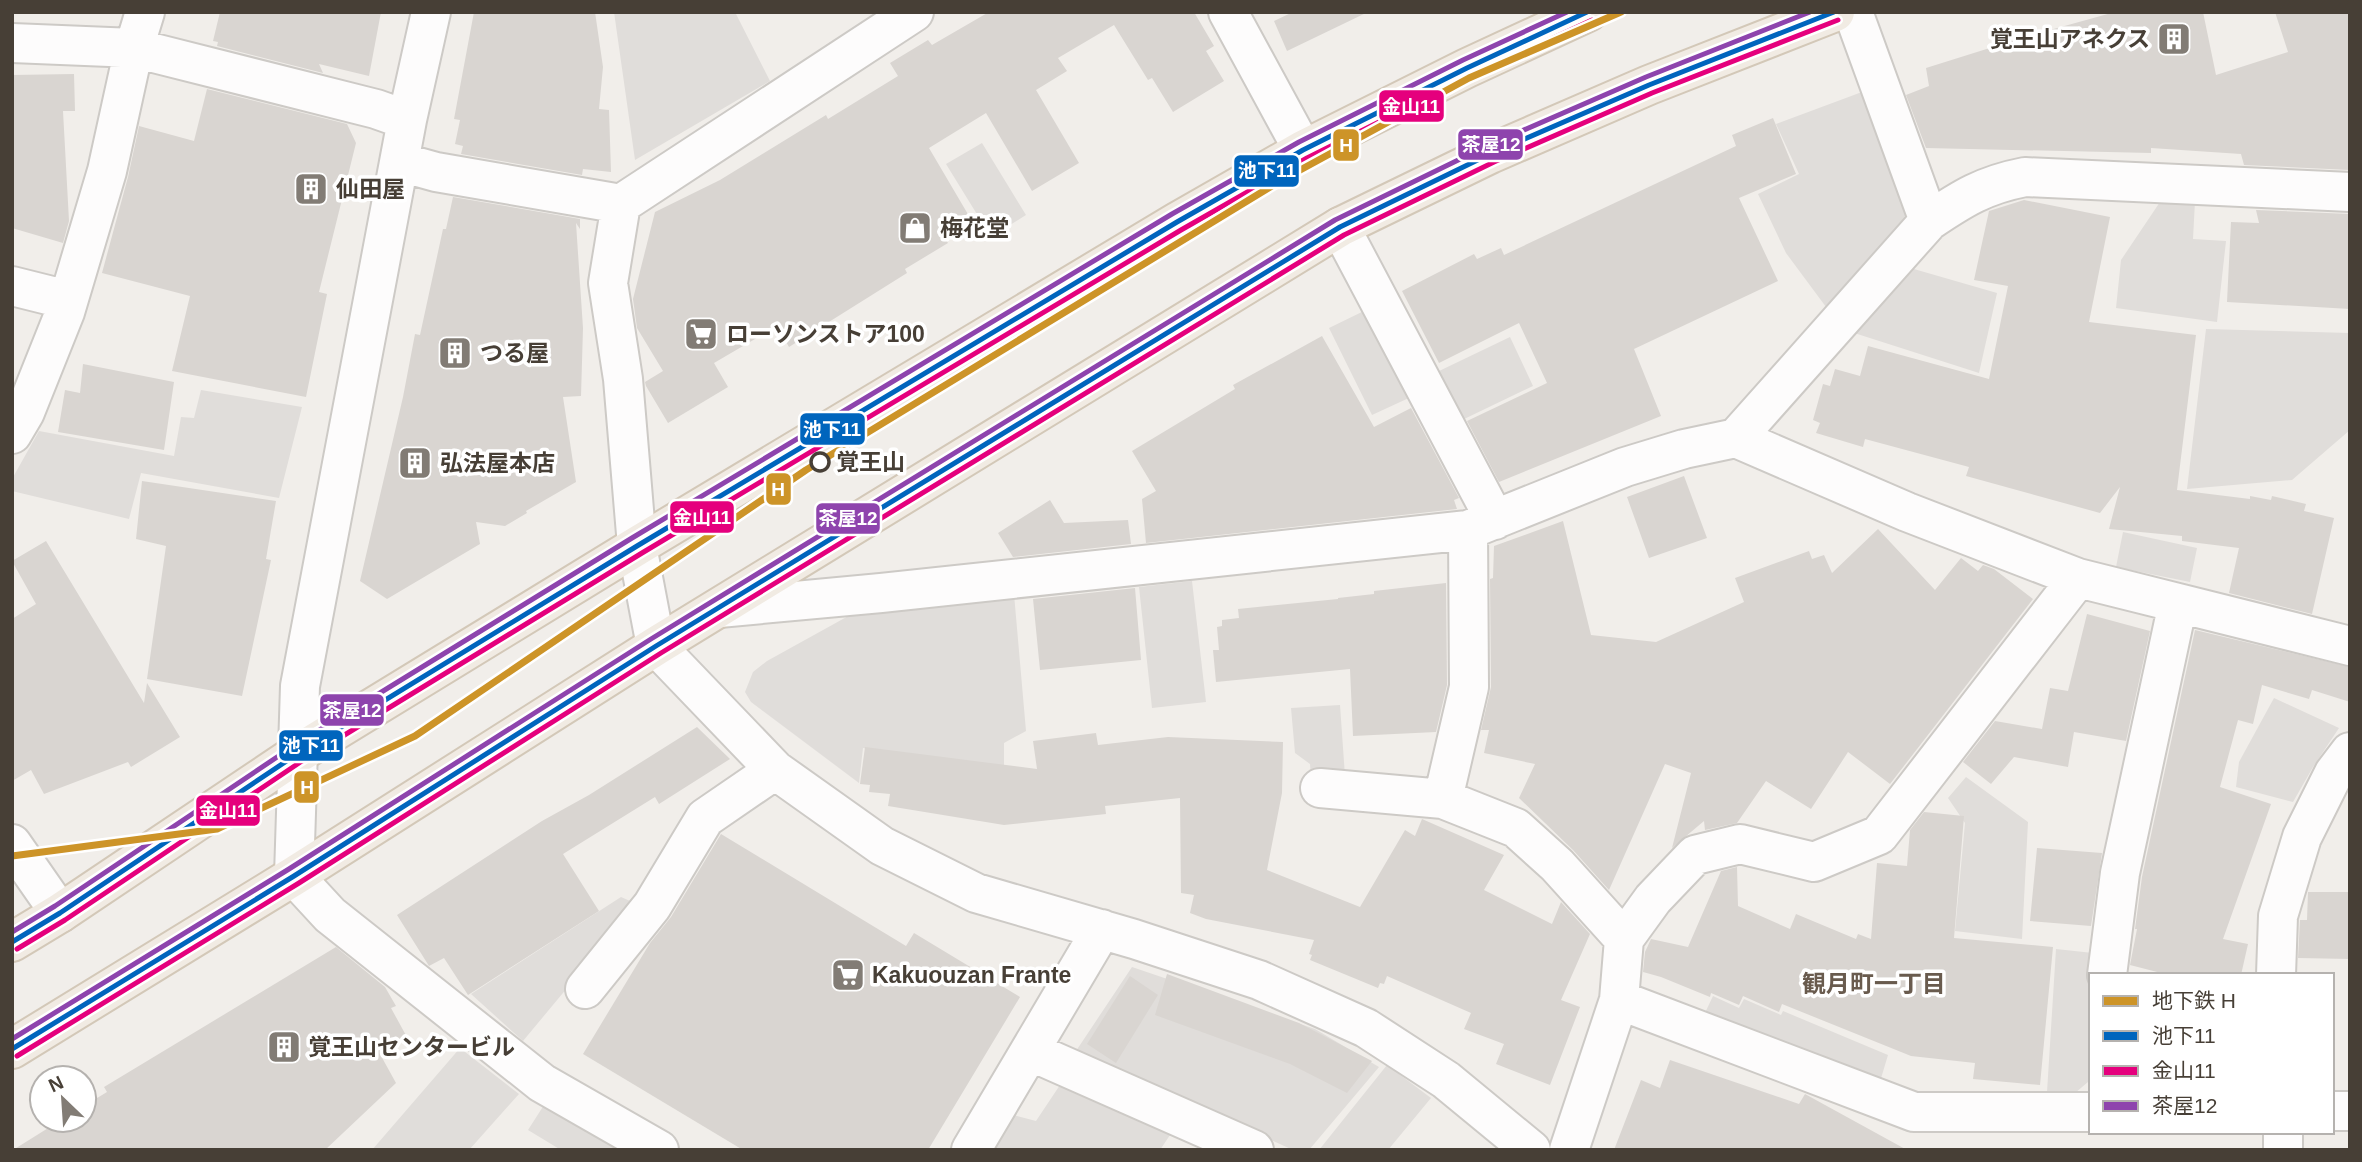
<svg xmlns="http://www.w3.org/2000/svg" width="2362" height="1162" font-family="Arial,'Noto Sans JP',sans-serif">
<style>
.parking{fill:#e0ddda}
.building{fill:#d9d5d1}
.lines{fill:none;stroke-linecap:round;stroke-linejoin:round}
.minor-casing{stroke:#cdcac6;stroke-width:42}
.major-casing{stroke:#d3c8b8;stroke-width:42}
.minor{stroke:#fdfcfc;stroke-width:38}
.major{stroke:#f1ebe3;stroke-width:38}
.bus-1-casing{stroke:#fff;stroke-width:10}
.bus-2-casing{stroke:#fff;stroke-width:10}
.bus-3-casing{stroke:#fff;stroke-width:10}
.bus-1{stroke:#0065bd;stroke-width:5}
.bus-2{stroke:#e5007d;stroke-width:5}
.bus-3{stroke:#8e44ad;stroke-width:5}
.metro-1-casing{stroke:#fff;stroke-width:12}
.metro-1{stroke:#cd9428;stroke-width:7}
.stop-dot{fill:#fff;stroke:#473f36;stroke-width:3.5}
.labels{text-anchor:middle;dominant-baseline:central;stroke-width:7;stroke-linejoin:round;paint-order:stroke}
.poi-label{font-size:23px;font-weight:bold;fill:#473f36;stroke:#fff;text-anchor:start}
.stop-label{font-size:23px;font-weight:bold;fill:#473f36;stroke:#fff;text-anchor:start}
.neighbourhood-label{font-size:24px;font-weight:bold;fill:#695b4e;stroke:#fff}
.line-badge{stroke:#fff;stroke-width:2.5}
.badge-label{font-size:19px;text-anchor:middle;font-weight:bold;fill:#fff}
</style>
<rect width="100%" height="100%" fill="#f1eeea"/>
<path class="parking" d="M614,12H735L770,81L635,160Z
M1870,89L1910,217L1829,311L1786,253L1758,194L1799,174L1776,124Z
M982,143L1026,215L991,237L946,164Z
M2195,201L2193,239L2226,241L2217,322L2116,308L2121,260L2160,202Z
M1907,267L1997,293L1979,373L1848,331Z
M1368,309L1411,397L1372,415L1329,328Z
M2206,329L2350,333V430L2292,480L2187,489Z
M1510,337L1533,386L1460,421L1437,372Z
M201,390L302,407L279,498L141,473L129,519L12,491V479L39,431L174,456L181,417L194,418Z
M2123,532L2197,548L2190,582L2116,567Z
M1192,581L1206,702L1152,708L1139,587Z
M1014,594L1026,731L1004,743V768L863,748L859,783L751,702L745,692L753,672L767,661L861,609Z
M2274,698L2339,728L2313,767L2293,802L2236,787L2239,762Z
M1340,705L1345,776L1311,778L1310,764L1295,753L1291,708Z
M1966,777L2028,822L2022,939L1955,931L1965,823L1948,798Z
M621,897L637,904L523,1041L471,994Z
M2056,949L2093,953L2088,1082L2075,1093L2047,1092Z
M1132,967L1315,1029L1379,1067L1309,1150H1293L1076,1051Z
M1713,996L1739,1008L1744,999L1781,1015L1783,1011L1888,1055L1879,1085L1704,1015Z
M460,1048L519,1094L469,1150H372Z
M1387,1065L1431,1098L1388,1150H1319Z
M1060,1085L1170,1135L1160,1150H991L1013,1115L1036,1121Z
M544,1105L624,1150H561L528,1130Z"/>
<path class="building" d="M220,12H381L369,76L319,64L323,73L217,46L218,42L213,41Z
M474,12H595L603,67L599,109L609,110L611,172L583,169L582,175L461,154L463,146L455,144L460,120L454,119Z
M989,12H1194L1214,46L1206,51L1224,81L1173,112L1152,78L1148,80L1114,25L1058,58L1067,71L1036,90L1079,163L1032,191L986,113L929,148L969,216L941,232L948,243L905,269L907,273L789,347L777,326L714,363L728,387L668,423L646,386L645,382L663,371L637,328L633,299L655,212L720,180L826,115L828,119L898,76L890,63L928,40L932,45Z
M1293,12H1368L1287,51L1274,21Z
M2115,12H2203L2216,75L2288,52L2275,12H2350V170L2244,165L2241,154L2151,148V153L1926,148L1906,95L1929,86L1926,68L2028,36Z
M74,74L75,111H63L69,221L63,243L12,228V75Z
M207,89L347,124L356,143L319,292L327,294L306,397L172,371L190,296L102,273L128,177L139,126L194,141Z
M1773,118L1796,174L1739,198L1778,281L1634,349L1661,416L1499,482L1467,421L1547,383L1519,323L1439,363L1402,291L1474,254L1477,259L1501,248L1504,255L1736,146L1732,135Z
M453,197L580,219V229L576,223L583,328L581,396L563,397L576,482L526,511L527,513L505,526L476,522L480,544L387,599L360,581L403,397L415,334L420,335L443,229H446Z
M2024,200L2110,217L2089,322L2196,335L2177,490L2250,499V496L2271,500L2272,496L2306,504L2304,511L2334,518L2312,614L2229,593L2239,548L2182,541V536L2109,529L2120,487L2100,513L1966,476L1969,467L1865,439L1863,447L1816,433L1820,423L1813,420L1823,384L1830,386L1835,369L1860,376L1868,346L1989,379L2008,286L1974,280L1989,211Z
M2256,210L2350,214V309L2227,302L2231,222L2259,223Z
M1322,336L1374,427L1411,408L1459,498L1454,500L1457,509L1146,543L1142,499L1156,491L1132,451L1235,389L1233,385Z
M83,364L174,382L164,450L58,432L65,390L80,393Z
M1684,476L1707,538L1649,558L1627,497Z
M142,481L276,501L266,559L271,560L242,696L147,679L166,546L136,539Z
M1050,500L1064,523L1128,520L1131,544L1013,557L998,533Z
M1563,521L1591,635L1656,642L1744,602L1735,578L1809,551L1812,559L1824,555L1832,573L1878,529L1935,590L1961,558L1978,571L1983,565L1994,569L2033,599L1890,784L1848,752L1811,809L1766,781L1737,823L1705,830L1704,821L1672,848L1691,773L1665,764L1609,890L1573,850L1519,798L1535,764L1484,753L1489,730H1481L1491,687L1490,579L1493,578L1494,546Z
M46,541L144,703L147,683L180,737L131,767L128,762L44,794L31,770L12,781V619L36,604L12,561Z
M1446,583L1447,685L1436,732L1353,736L1350,669L1216,682L1213,650H1219L1217,627L1222,626V620L1239,618L1238,609L1338,599V598L1374,594V591Z
M1135,588L1141,660L1040,670L1033,599Z
M2087,614L2150,631L2126,741L2074,732L2068,767L2014,757L1991,784L1963,762L1995,721L2042,729L2050,688L2068,691Z
M2195,630L2350,667V702L2312,690L2309,699L2262,685L2253,724L2238,720L2220,787L2271,804L2223,939L2248,944L2241,975H2169L2130,965L2137,929H2135L2142,877Z
M697,727L730,759L659,804L655,797L563,854L599,911L468,995L444,958L429,966L397,915L542,821L589,795Z
M1096,733L1098,745L1168,737L1283,742L1282,793L1267,870L1360,907L1405,830L1415,836L1422,819L1504,855L1484,890L1552,924L1561,902L1590,934L1561,1000L1580,1007L1550,1085L1496,1064L1504,1044L1464,1029L1471,1013L1387,976L1384,984L1380,983L1378,988L1310,960L1312,955L1309,954L1314,940L1206,919L1190,913L1194,895L1181,893L1180,798L1105,806L1106,814L1004,825L888,806L890,794L869,792L870,785L860,784L865,747L1037,769L1033,741Z
M1924,812L1964,816L1954,938L2053,947L2040,1085L1973,1079L1975,1063L1911,1056L1782,1004L1779,1012L1743,996L1739,1005L1711,993L1710,997L1661,977L1643,972L1645,952L1651,939L1688,947L1721,871L1737,867L1738,906L1790,929L1796,914L1856,939L1858,934L1871,939L1877,863L1907,866L1910,830Z
M721,834L906,946L914,933L1020,997L928,1150H743L583,1054L650,943L671,917Z
M2037,848L2102,853L2091,926L2030,921Z
M2308,892H2350V959L2298,958L2300,920H2307Z
M336,947L385,987L396,1006L391,1008L408,1039L380,1054L396,1083L325,1150H13L61,1120H84V1106L107,1092L104,1087Z
M1167,974L1299,1023L1372,1061L1347,1093L1290,1064L1155,1015Z
M1130,976L1158,995L1116,1063L1087,1044Z
M1670,1060L1799,1104L1805,1094L1907,1150H1614L1641,1080L1660,1088Z"/>
<g class="lines">
<defs>
<path id="minor" d="M431,12L407,120L300,686L294,876L330,915L542,1083L659,1150
M1228,12L1303,150
M1853,12L1929,221
M12,43L134,48L376,109L407,120
M400,162L436,172L621,204L914,12
M621,204L608,283L623,379L637,546L656,646L775,770L882,846L976,893L1134,939L1259,980L1366,1028L1446,1080L1531,1150
M1340,227L1495,520
M12,286L68,300
M12,434L25,412L65,312L107,171L134,48L145,12
M1736,438L1907,512L2078,578L2350,646
M719,608L881,593L1468,530L1625,467L1684,449L1736,438L1929,221C1963,198 1984,185 2025,177L2350,192
M1320,788L1443,799L1516,828L1557,865L1624,939
M1443,799L1469,687L1468,530
M12,844L60,913
M2107,975L2120,873L2178,603
M2276,975L2278,916L2302,837L2334,773L2350,752
M585,989L652,906L705,818L775,770
M1619,1000L1914,1112H2091
M1030,1051L1254,1150
M2332,1111H2350
M2283,1132V1150
M971,1150L1102,929
M1569,1150L1619,1000L1624,939L1653,899L1695,855L1740,844L1814,862L1879,835L2078,578"/>
<path id="major" d="M12,942L60,913L297,754L637,546L1177,222L1303,150L1467,68L1588,12
M12,1049L294,876L656,646L1340,227L1490,154L1649,85L1835,12"/>
</defs>
<use href="#minor" class="minor-casing"/>
<use href="#major" class="major-casing"/>
<use href="#minor" class="minor"/>
<use href="#major" class="major"/>
<defs>
<path id="bus-1" d="M12,942L60,913L297,754L637,546L1177,222L1303,150L1467,68L1587,12
M12,1049L294,876L656,646L1340,227L1490,154L1649,85L1834,12"/>
<path id="bus-2" d="M17,949L65,920L302,761L642,553L1181,230L1307,158L1471,76L1592,20
M17,1056L299,883L661,653L1344,235L1494,162L1652,93L1838,20"/>
<path id="bus-3" d="M12,932L55,906L292,747L632,538L1172,214L1299,142L1463,60L1567,12
M12,1039L289,869L651,639L1335,220L1487,146L1646,77L1810,12"/>
</defs>
<use href="#bus-1" class="bus-1-casing"/>
<use href="#bus-2" class="bus-2-casing"/>
<use href="#bus-3" class="bus-3-casing"/>
<use href="#bus-1" class="bus-1"/>
<use href="#bus-2" class="bus-2"/>
<use href="#bus-3" class="bus-3"/>
<defs>
<path id="metro-1" d="M12,856L217,829L415,736L806,470L1280,181L1469,78L1621,12"/>
</defs>
<use href="#metro-1" class="metro-1-casing"/>
<use href="#metro-1" class="metro-1"/>
</g>
<defs>
<symbol id="building-square" viewBox="-11 -11 22 22"><rect x="-9" y="-9" width="18" height="18" rx="4" fill="#827c75" stroke="#fff"/><path d="M-4-6H4V6H1V3H-1V6H-4ZM-2.5-4.3h1.7v1.8h-1.7ZM.8-4.3h1.7v1.8H.8ZM-2.5-1h1.7V.8h-1.7ZM.8-1h1.7V.8H.8Z" fill="#fff"/></symbol>
<symbol id="shop-square" viewBox="-11 -11 22 22"><rect x="-9" y="-9" width="18" height="18" rx="4" fill="#827c75" stroke="#fff"/><path d="M-5-2.5h2.3a2.7 3.5 0 0 1 5.4 0H5L5.5 6h-11ZM-1.5-2.5h3a1.5 2.3 0 0 0-3 0Z" fill="#fff"/></symbol>
<symbol id="supermarket-square" viewBox="-11 -11 22 22"><rect x="-9" y="-9" width="18" height="18" rx="4" fill="#827c75" stroke="#fff"/><path d="M-6-5.5h2.5l.6 2H6L4.5 2H-2.5L-4.4-4H-6ZM-1.5 3.2a1.3 1.3 0 1 0 .1 0ZM3 3.2a1.3 1.3 0 1 0 .1 0Z" fill="#fff"/></symbol>
</defs>
<g fill-rule="evenodd">
<use href="#building-square" x="2155" y="20" width="38" height="38"/>
<use href="#building-square" x="292" y="170" width="38" height="38"/>
<use href="#shop-square" x="896" y="209" width="38" height="38"/>
<use href="#supermarket-square" x="682" y="315" width="38" height="38"/>
<use href="#building-square" x="436" y="334" width="38" height="38"/>
<use href="#building-square" x="396" y="444" width="38" height="38"/>
<use href="#supermarket-square" x="829" y="956" width="38" height="38"/>
<use href="#building-square" x="265" y="1028" width="38" height="38"/>
</g>
<circle class="stop-dot" cx="820" cy="462" r="9"/>
<g class="labels">
<g class="poi-label">
<text x="2150" y="39" text-anchor="end">覚王山アネクス</text>
<text x="336" y="189">仙田屋</text>
<text x="940" y="228">梅花堂</text>
<text x="726" y="334">ローソンストア100</text>
<text x="480" y="353">つる屋</text>
<text x="440" y="463">弘法屋本店</text>
<text x="872" y="975">Kakuouzan Frante</text>
<text x="308" y="1047">覚王山センタービル</text>
</g>
<g class="stop-label">
<text x="836" y="462">覚王山</text>
</g>
<g class="neighbourhood-label">
<text x="1874" y="983">観月町一丁目</text>
</g>
</g>
<g class="line-badge">
<rect x="1378" y="89" width="67" height="34" rx="7" fill="#e5007d"/>
<rect x="1457" y="128" width="67" height="33" rx="7" fill="#8e44ad"/>
<rect x="1332" y="128" width="28" height="34" rx="7" fill="#cd9428"/>
<rect x="1233" y="154" width="67" height="34" rx="7" fill="#0065bd"/>
<rect x="799" y="412" width="67" height="34" rx="7" fill="#0065bd"/>
<rect x="765" y="472" width="27" height="34" rx="7" fill="#cd9428"/>
<rect x="669" y="500" width="66" height="34" rx="7" fill="#e5007d"/>
<rect x="815" y="502" width="66" height="33" rx="7" fill="#8e44ad"/>
<rect x="319" y="693" width="66" height="34" rx="7" fill="#8e44ad"/>
<rect x="278" y="729" width="66" height="33" rx="7" fill="#0065bd"/>
<rect x="293" y="770" width="27" height="34" rx="7" fill="#cd9428"/>
<rect x="195" y="794" width="66" height="33" rx="7" fill="#e5007d"/>
</g>
<g class="badge-label">
<text x="1411" y="113">金山11</text>
<text x="1491" y="151">茶屋12</text>
<text x="1346" y="152">H</text>
<text x="1267" y="177">池下11</text>
<text x="832" y="436">池下11</text>
<text x="778" y="496">H</text>
<text x="702" y="524">金山11</text>
<text x="848" y="525">茶屋12</text>
<text x="352" y="717">茶屋12</text>
<text x="311" y="752">池下11</text>
<text x="307" y="794">H</text>
<text x="228" y="817">金山11</text>
</g>
<rect width="2362" height="1162" fill="none" stroke="#473f36" stroke-width="28"/>
<rect x="2089" y="973" width="245" height="161" fill="#ffffff" stroke="#b5b2af" stroke-width="2"/>
<rect x="2103" y="996" width="35" height="10" fill="#cd9428" stroke="#b5b2af" stroke-width="2"/>
<text x="2152" y="1008" font-size="21" fill="#473f36">地下鉄 H</text>
<rect x="2103" y="1031" width="35" height="10" fill="#0065bd" stroke="#b5b2af" stroke-width="2"/>
<text x="2152" y="1043" font-size="21" fill="#473f36">池下11</text>
<rect x="2103" y="1066" width="35" height="10" fill="#e5007d" stroke="#b5b2af" stroke-width="2"/>
<text x="2152" y="1078" font-size="21" fill="#473f36">金山11</text>
<rect x="2103" y="1101" width="35" height="10" fill="#8e44ad" stroke="#b5b2af" stroke-width="2"/>
<text x="2152" y="1113" font-size="21" fill="#473f36">茶屋12</text>
<g transform="translate(63 1099) rotate(335)"><circle r="33" fill="#ffffff" stroke="#b5b2af" stroke-width="2"/>
<path d="M0-5L12 26L0 18L-12 26Z" fill="#827c75"/>
<text y="-10" font-size="19" font-weight="bold" text-anchor="middle" fill="#473f36">N</text>
</g>
</svg>
